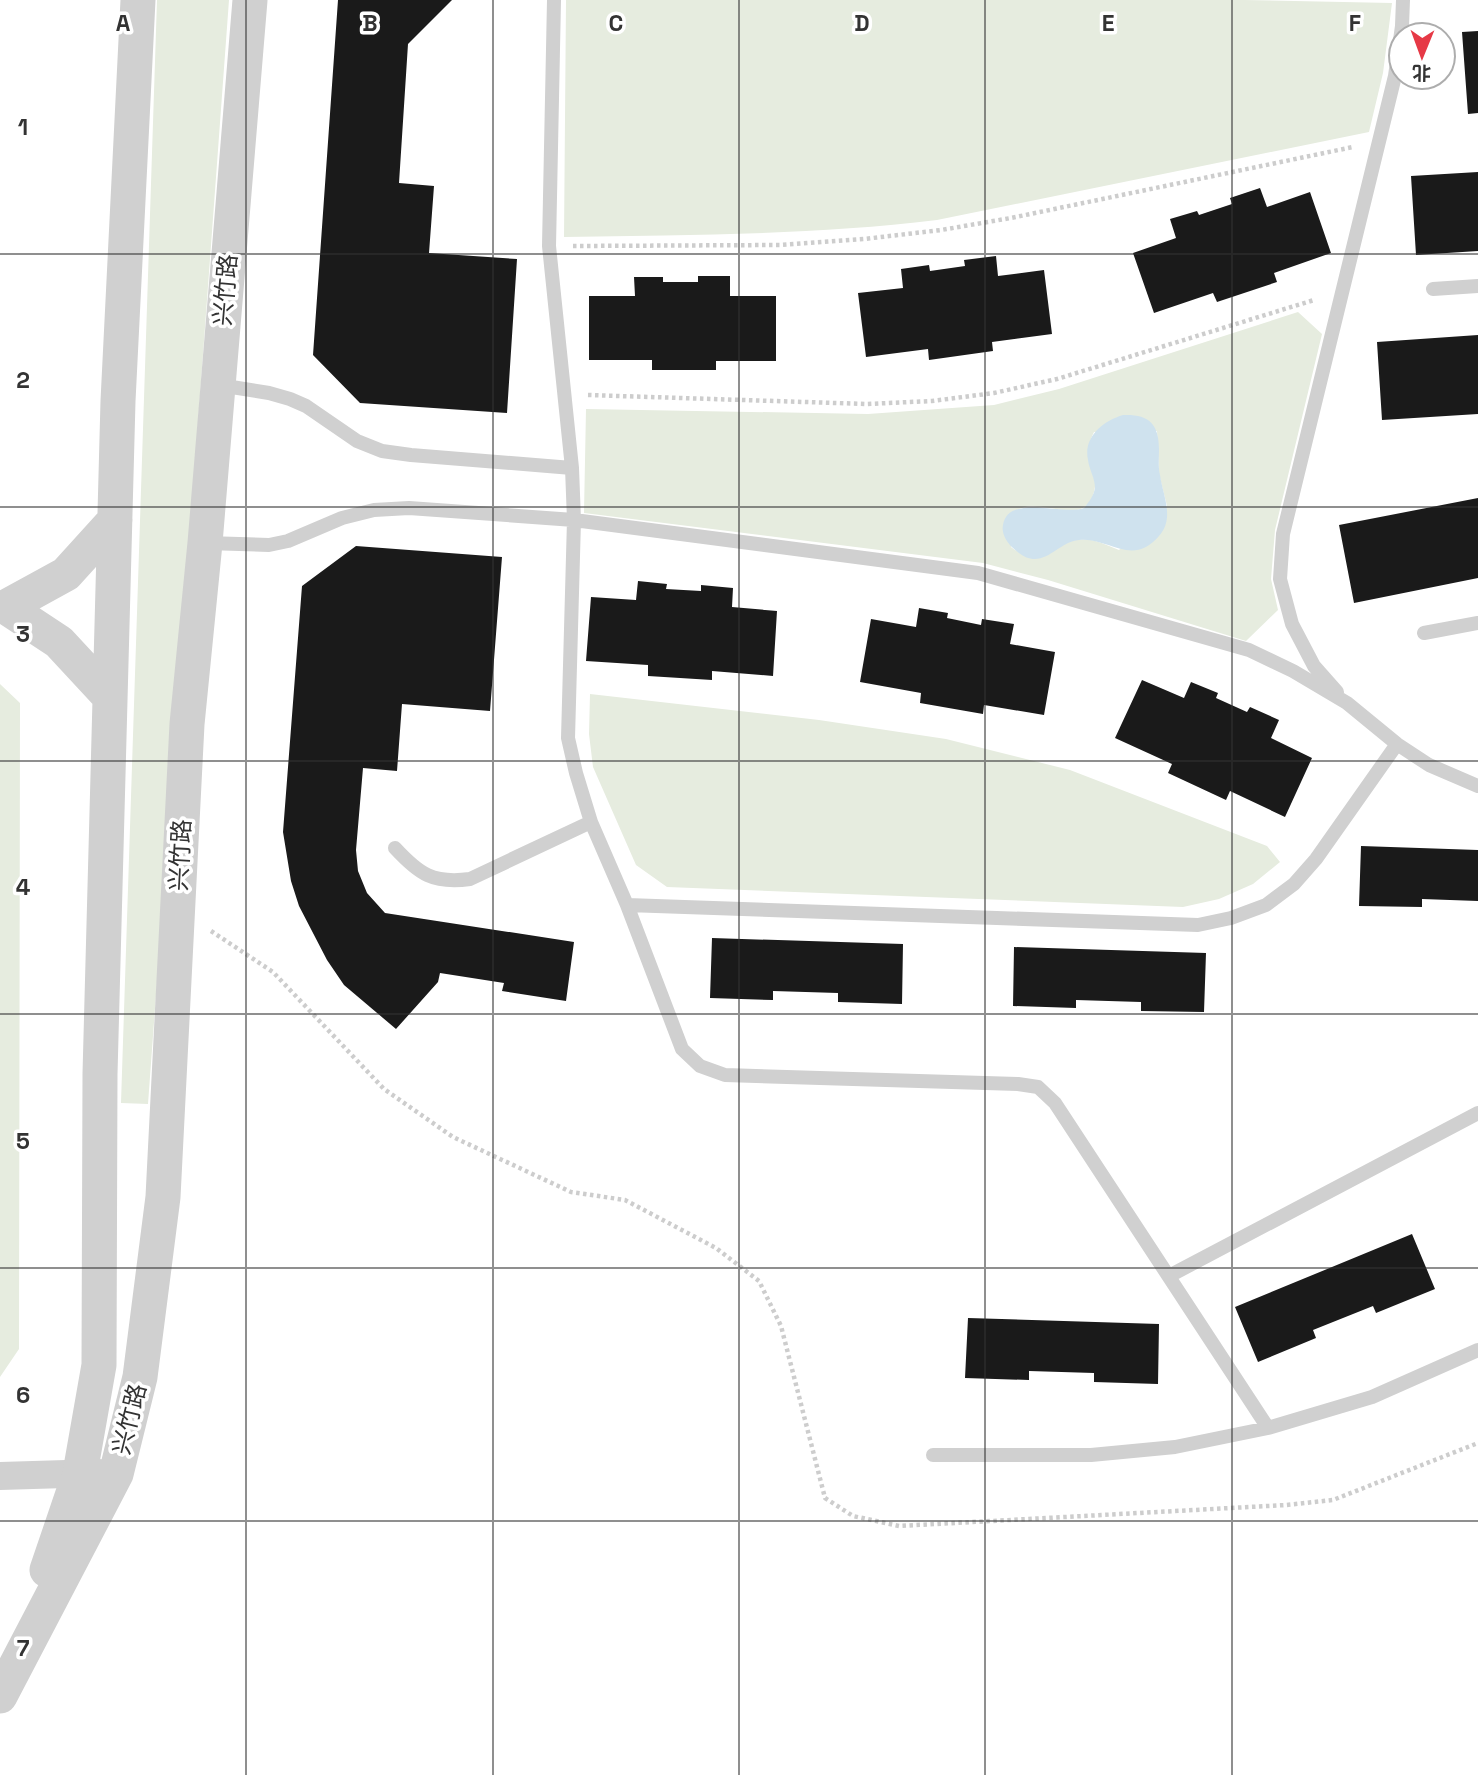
<svg xmlns="http://www.w3.org/2000/svg" width="1478" height="1775" font-family="'Space Grotesk','Noto Sans SC',sans-serif">
<style>
.green{fill:#e6ecdf;fill-rule:evenodd}
.water{fill:#cfe2ee}
.building{fill:#1a1a1a}
.lines{fill:none;stroke-linecap:round;stroke-linejoin:round}
.path{stroke:#cdcdcd;stroke-width:4.5;stroke-dasharray:3.5 3.5;stroke-linecap:butt}
.service{stroke:#d0d0d0;stroke-width:14}
.minor{stroke:#d0d0d0;stroke-width:28}
.tertiary{stroke:#d0d0d0;stroke-width:35}
.grid{fill:none;stroke:#333;stroke-width:2;stroke-opacity:0.55}
.labels{text-anchor:middle;dominant-baseline:central;stroke-width:7;stroke-linejoin:round;paint-order:stroke}
.street-label{font-size:24px;fill:#333;stroke:#fff}
.grid-label{font-size:23px;text-anchor:middle;font-weight:bold;fill:#333;stroke:#fff;stroke-width:7;stroke-linejoin:round;paint-order:stroke}
</style>
<rect width="100%" height="100%" fill="#fff"/>
<path class="green" d="M157,0H229L148,1104L121,1103Z
M566,0H1244L1392,3L1383,73L1369,132L937,220C813,235 689,235 564,237Z
M1298,312L1322,334L1275,530L1271,579L1278,610L1246,641L1048,580L983,563L584,513L586,409L868,414L994,405L1059,389ZM1157,431L1159,474L1167,506L1119,550C1106,545 1091,537 1076,540C1048,546 1039,569 1011,547V513C1017,510 1024,506 1031,506C1054,505 1085,524 1094,492C1100,470 1080,459 1094,432Z
M0,684L20,703L19,1349L0,1377Z
M590,694L819,720L946,739L1070,770L1267,846L1280,862L1253,884L1219,899L1183,907L667,887L636,865L593,767L589,734Z"/>
<path class="water" d="M1123,415C1148,414 1159,423 1159,449C1159,457 1158,467 1160,475C1163,496 1175,518 1159,536C1132,568 1107,536 1079,540C1055,542 1042,576 1013,548C1007,543 1001,533 1003,525C1008,493 1065,516 1084,508C1089,502 1094,495 1095,488C1095,478 1089,469 1088,460C1083,437 1103,421 1123,415Z"/>
<path class="building" d="M338,0H452L408,44L399,183L434,186L429,253L517,259L507,413L360,403L313,355Z
M1478,31V113L1468,114L1462,32Z
M1478,172V251L1416,255L1411,176Z
M1260,188L1267,207L1310,192L1331,253L1274,273L1277,282L1217,302L1213,293L1154,313L1133,253L1176,238L1170,219L1197,211L1199,215L1232,204L1230,198Z
M996,256L998,276L1044,270L1052,334L992,342L993,351L929,360L928,349L866,357L858,293L903,288L901,269L929,265L930,271L965,266L964,260Z
M698,276H730V296H776V361H716V370H652V360H589V296H635L634,277H663V282H698Z
M1478,335V414L1382,420L1377,342Z
M1478,498V578L1354,603L1339,525Z
M356,546L502,557L490,711L402,704L397,771L363,768L356,850L358,871L367,893L385,913L574,942L566,1001L502,991L504,983L440,973L438,982L396,1029L344,985L327,960L299,906L291,881L283,832L302,586Z
M638,581L667,584L666,589L701,591V585L733,588L732,607L777,611L773,676L712,671V680L648,676V665L586,661L591,597L636,600Z
M919,608L948,613L947,618L981,625L982,619L1014,624L1010,644L1055,652L1044,715L984,705L983,714L920,703L921,693L860,682L871,619L916,627Z
M1142,680L1184,698L1191,682L1218,693L1216,698L1247,712L1250,707L1279,720L1271,738L1312,758L1285,817L1230,791L1226,800L1168,773L1172,764L1115,738Z
M1361,846L1478,850V901L1422,899V907L1359,906Z
M712,938L903,944L902,1004L838,1002V993L773,991V1000L710,998Z
M1014,947L1206,953L1204,1012L1141,1011V1002L1076,1000V1008L1013,1006Z
M1412,1234L1435,1289L1376,1313L1373,1306L1313,1330L1316,1338L1258,1362L1235,1307Z
M968,1318L1159,1324L1158,1384L1094,1382V1373L1029,1371V1380L965,1378Z"/>
<g class="lines">
<path class="path" d="M573,246L780,245L864,239L941,230L1011,218L1353,147
M588,395L867,404L932,401L994,393L1057,379L1314,300
M211,931L273,972L384,1089L453,1137L571,1192L625,1200L716,1248L759,1281L781,1326L825,1498L853,1516L899,1526L1286,1505L1333,1500L1478,1443"/>
<path class="service" d="M554,0L549,246L572,468L574,520L568,738L576,773L591,822L627,905L682,1049L700,1066L725,1075L1018,1084L1038,1087L1055,1103L1268,1428
M1433,289L1478,286
M219,385L269,393L290,399L306,406L357,441L382,451L411,455L572,468
M206,543L269,545L288,541L342,518L374,510L409,508L574,520L978,573L1249,650L1293,671L1347,703L1397,744L1429,765L1478,786
M1424,633L1478,623
M1337,692L1314,666L1292,624L1280,579L1283,534L1395,76L1402,26L1403,0
M395,848C419,874 433,884 470,879L591,822
M627,905L1198,925L1231,918L1266,905L1294,884L1316,859L1397,744
M1169,1276L1478,1113
M933,1455H1091L1175,1447L1268,1428L1372,1397L1478,1350"/>
<path class="minor" d="M0,1476L99,1473"/>
<path class="tertiary" d="M110,697L59,642L6,607L66,574L115,520
M47,1570L80,1473L99,1365L100,1074L118,401L138,0
M0,1696L116,1474L140,1377L163,1197L187,724L205,543L250,0"/>
</g>
<path class="grid" d="M246,0V1775M493,0V1775M739,0V1775M985,0V1775M1232,0V1775M0,254H1478M0,507H1478M0,761H1478M0,1014H1478M0,1268H1478M0,1521H1478"/>
<g class="labels">
<g class="street-label">
<text transform="translate(225 290) rotate(-85)">兴竹路</text>
<text transform="translate(180 855) rotate(-87)">兴竹路</text>
<text transform="translate(129 1419) rotate(-76)">兴竹路</text>
</g>
</g>
<g class="grid-label">
<text x="123" y="31">A</text>
<text x="370" y="31">B</text>
<text x="616" y="31">C</text>
<text x="862" y="31">D</text>
<text x="1108" y="31">E</text>
<text x="1355" y="31">F</text>
<text x="23" y="135">1</text>
<text x="23" y="388">2</text>
<text x="23" y="642">3</text>
<text x="23" y="895">4</text>
<text x="23" y="1149">5</text>
<text x="23" y="1403">6</text>
<text x="23" y="1656">7</text>
</g>
<g transform="translate(1422 56) rotate(181)"><circle r="33" fill="#ffffff" stroke="#adadad" stroke-width="2"/>
<path d="M0-5L12 26L0 18L-12 26Z" fill="#e63946"/>
<text y="-10" font-size="19" font-weight="bold" text-anchor="middle" fill="#333333">北</text>
</g>
</svg>
